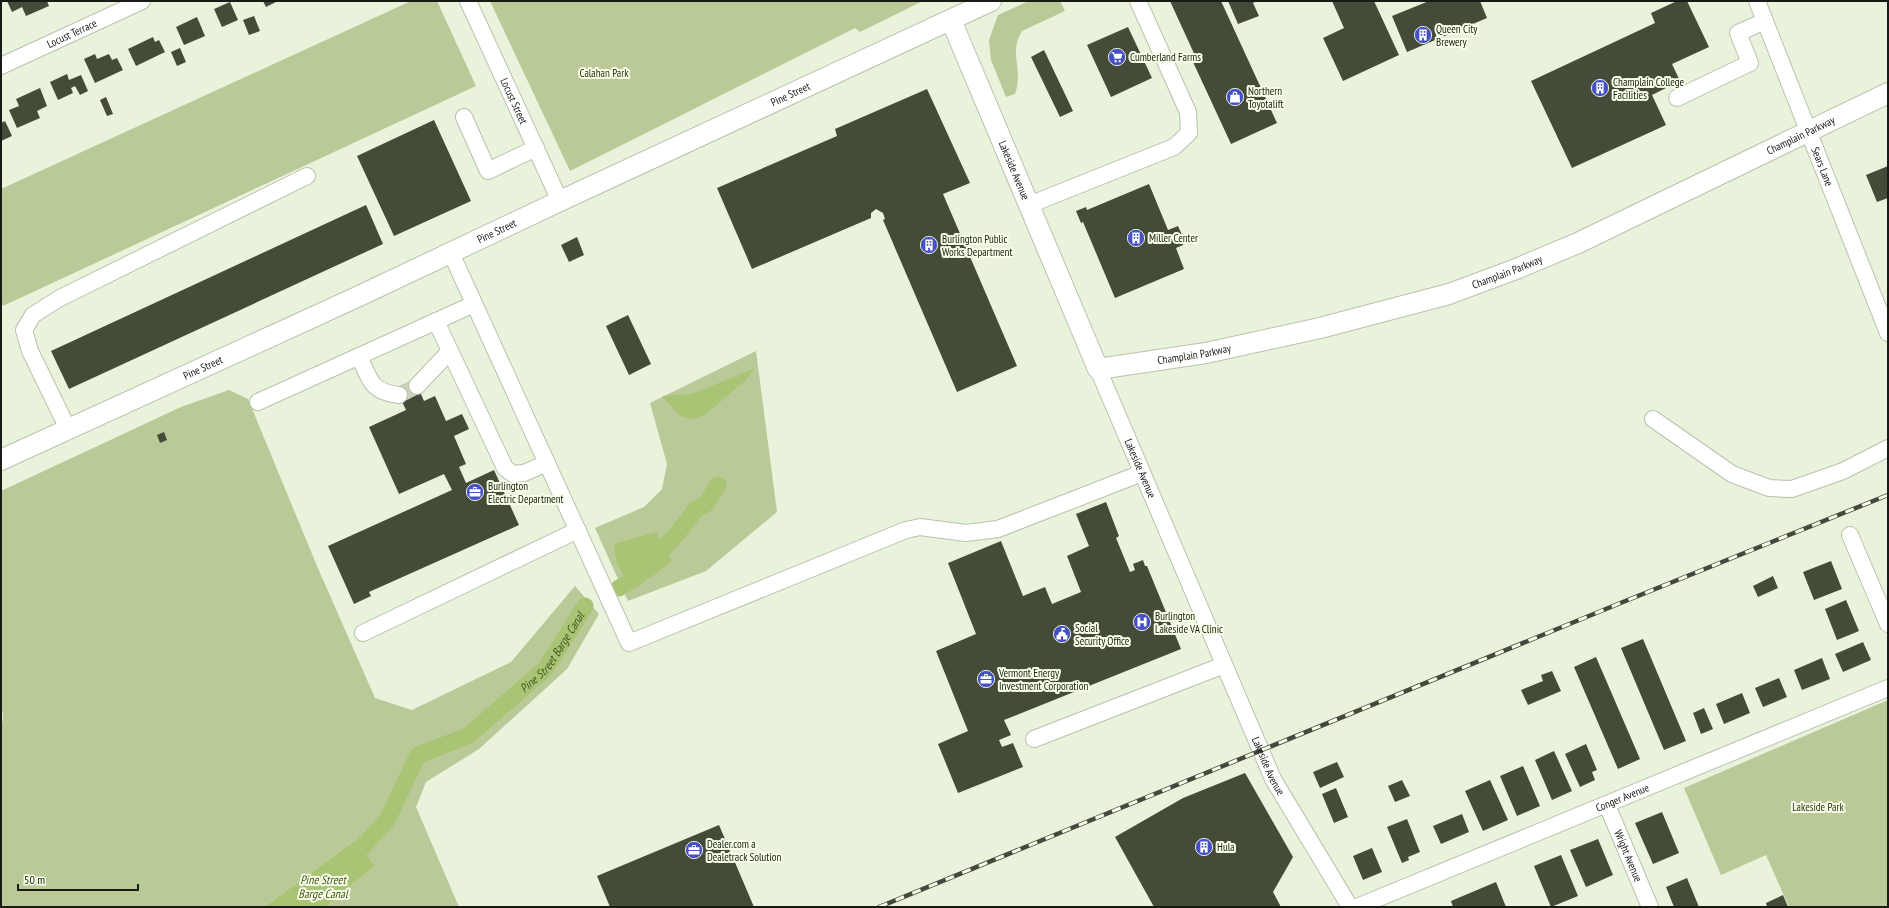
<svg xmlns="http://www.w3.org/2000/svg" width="1889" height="908" font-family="'PT Sans Narrow',sans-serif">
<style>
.green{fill:#b9ca98}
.water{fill:#aac475}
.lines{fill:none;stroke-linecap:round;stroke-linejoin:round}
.canal{stroke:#aac475;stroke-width:17}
.building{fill:#454b39}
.minor-tunnel{stroke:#cad2bd;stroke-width:16;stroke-dasharray:16 8;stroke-linecap:butt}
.minor-casing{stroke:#bac2ad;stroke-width:18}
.major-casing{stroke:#bac2ad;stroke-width:22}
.minor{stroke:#fff;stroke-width:16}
.major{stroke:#fff;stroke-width:20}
.rail-casing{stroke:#44493e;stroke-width:4.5}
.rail{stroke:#f7ffe8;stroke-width:3;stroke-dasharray:9;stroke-linecap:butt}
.labels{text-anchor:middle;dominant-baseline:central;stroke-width:4;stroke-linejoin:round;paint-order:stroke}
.poi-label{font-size:11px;fill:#181b13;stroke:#f7ffe8;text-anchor:start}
.street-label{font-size:11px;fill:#181b13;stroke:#f7ffe8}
.park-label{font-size:11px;fill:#2a3513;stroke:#f7ffe8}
.water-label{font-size:12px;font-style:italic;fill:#47571f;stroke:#f7ffe8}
</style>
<rect width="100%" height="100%" fill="#e9f2db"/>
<path class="green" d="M411,1H437L476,86L3,306L1,301V189Z
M490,1H923L860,32L855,28L570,171Z
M1029,1H1060L1065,11L1022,31C1008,53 1024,70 1015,94L1006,97L991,60L989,40L998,15Z
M756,351L777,512L706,571L628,601L595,528L644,507L662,489L667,464L650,403Z
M229,390L248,399L317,566L375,698L412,710L511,662L575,586L599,614L567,669L479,749L426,782L416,807L459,907H325L375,866L356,840L264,907H1V736L3,715L1,704V491L181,407Z
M1888,700V907H1789L1766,855L1721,875L1684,788Z"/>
<path class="water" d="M755,368L746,380L705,415L692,419L680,416L662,396L692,394Z
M656,532L672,561L653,576L634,584L630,576L623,574L616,562L614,544Z
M356,840L375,866L325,907H264Z"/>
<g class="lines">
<g class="canal">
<path d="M619,588L637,577L676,535L696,509L706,504L718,485"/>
<path id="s1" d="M346,865L387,820L418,755L468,736L546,668L585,606"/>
</g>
</g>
<path class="building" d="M7,1H47L49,6L26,16L22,7L12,12Z
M263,1H278L266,7Z
M1170,1H1221L1277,123L1231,144L1193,62L1197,60Z
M1228,1H1257L1253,3L1259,16L1238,24Z
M1332,1H1374L1399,55L1343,81L1323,38L1344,28Z
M1429,1H1480L1487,18L1407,52L1392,16Z
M1677,1H1687L1709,47L1672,64L1680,81L1652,95L1666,125L1572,168L1531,81L1655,23L1651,13Z
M230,2L238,20L222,27L214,9Z
M254,16L260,31L249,35L243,20Z
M197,17L205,36L184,45L176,27Z
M1128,27L1152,78L1111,97L1087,45Z
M153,37L155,42L159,40L165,52L136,66L128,49Z
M180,48L186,62L177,66L171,52Z
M1044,50L1073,111L1060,117L1031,57Z
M95,54L97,59L109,54L112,60L117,58L123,70L95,83L84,59Z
M67,74L69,80L81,75L88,91L80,95L75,86L71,88L73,93L58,100L50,82Z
M40,88L47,106L37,111L40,118L17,128L9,110L19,106L16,99Z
M927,89L970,183L943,194L1017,366L957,392L883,220L885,219L883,213L876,209L871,213V218L752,269L717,188L837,136L835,129Z
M106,97L113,114L107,116L100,100Z
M434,120L471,201L394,236L357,156Z
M5,121L12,136L1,141V123Z
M1888,166V198L1877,202L1866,175Z
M1149,184L1168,230L1178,226L1182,235L1183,245L1176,248L1184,269L1115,298L1083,222L1081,223L1076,211L1086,207L1087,210Z
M366,205L383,244L69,389L51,351Z
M577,237L584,255L569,262L561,245Z
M628,315L651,364L629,375L606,326Z
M415,380L424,401L435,396L446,421L462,414L469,429L454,436L466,464L459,467L466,483L494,470L519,525L369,592L371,596L354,604L328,546L452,490L444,474L399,494L369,427L406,410L396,389Z
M164,432L167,440L160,443L157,435Z
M1106,502L1119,536L1116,538L1130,572L1135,570L1133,564L1143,560L1145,566H1147L1181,649L1004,720L1011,735L999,740L1002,747L1013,743L1023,767L958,793L938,744L968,731L936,651L976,634L948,563L1001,541L1023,596L1045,587L1052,604L1081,592L1067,556L1089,546L1076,514Z
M1831,561L1842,589L1814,600L1803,572Z
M1773,576L1778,588L1758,597L1753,586Z
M1846,600L1859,631L1837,640L1825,609Z
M1643,639L1686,741L1664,750L1621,648Z
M1863,642L1871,660L1843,672L1835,654Z
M1596,657L1640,759L1618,769L1574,667Z
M1822,658L1830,679L1802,690L1794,670Z
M1552,671L1561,691L1528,705L1521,690L1543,681L1541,675Z
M1779,678L1787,697L1763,707L1755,688Z
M1742,693L1750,713L1724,724L1716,704Z
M1704,708L1713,729L1701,734L1693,713Z
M1586,744L1597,770L1592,772L1595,780L1580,787L1565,754Z
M1554,751L1572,791L1552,800L1535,760Z
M1337,762L1344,777L1320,788L1313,772Z
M1523,766L1540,806L1517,816L1500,776Z
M1245,773L1293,857L1273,892L1281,907H1154L1115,837L1183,798Z
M1402,780L1410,796L1395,802L1388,786Z
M1490,780L1508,820L1483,831L1465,791Z
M1336,788L1348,817L1334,823L1322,794Z
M1662,812L1679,853L1653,864L1635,823Z
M1462,814L1469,832L1441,844L1433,826Z
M1407,819L1420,852L1408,857L1409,860L1402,863L1387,827Z
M719,825L754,907H610L597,876Z
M1598,839L1613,875L1586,887L1570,850Z
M1372,848L1382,872L1363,880L1353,856Z
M1561,855L1578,896L1551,907L1534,866Z
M1687,878L1699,907H1674L1666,887Z
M1496,882L1506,907H1453L1451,901Z
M1783,895L1788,907H1767L1766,903Z"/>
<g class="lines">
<path class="minor-tunnel" d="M399,395L417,386"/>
<defs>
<g id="minor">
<path id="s2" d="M468,1L560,201"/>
<path id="s3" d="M1757,1L1888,333"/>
<path id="s4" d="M1,66L142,1"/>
<path d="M1677,98L1750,63L1738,33L1765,21"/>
<path d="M464,117L488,171L536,148"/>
<path d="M1029,205L1174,147L1189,133L1188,112L1138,1"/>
<path d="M451,253L629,643L906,530L920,527L966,533L998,529L1142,473"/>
<path d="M436,321L505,468L513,474L524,473L547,463"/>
<path d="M359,356C370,380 371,392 399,395"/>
<path id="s5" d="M1098,369L1273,779L1350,907"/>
<path d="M417,386L450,351"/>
<path d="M258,402L474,304"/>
<path d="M1653,419L1732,474L1769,488L1792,489L1843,471L1888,448"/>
<path d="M68,429L30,351L24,330L33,315L60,298L307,176"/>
<path d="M1850,535L1888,624"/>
<path d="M363,633L578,530"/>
<path d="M1034,739L1224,665"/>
<path id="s6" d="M1607,805L1650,907"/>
<path id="s7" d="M1357,907L1888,688"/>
</g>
<g id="major">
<path id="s8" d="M951,20L1098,369L1206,353L1320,328L1449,294L1516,269L1578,243L1888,93"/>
<path id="s9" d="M1,460L357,297L560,201L991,1"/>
</g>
</defs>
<use href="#minor" class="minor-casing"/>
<use href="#major" class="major-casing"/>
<use href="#minor" class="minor"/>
<use href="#major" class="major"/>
<defs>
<path id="rail" d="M879,907L1623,602L1888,495"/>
</defs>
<use href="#rail" class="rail-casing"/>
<use href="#rail" class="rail"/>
</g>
<defs>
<symbol id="building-disc" viewBox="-11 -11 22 22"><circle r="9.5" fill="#4550c4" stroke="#f7ffe8"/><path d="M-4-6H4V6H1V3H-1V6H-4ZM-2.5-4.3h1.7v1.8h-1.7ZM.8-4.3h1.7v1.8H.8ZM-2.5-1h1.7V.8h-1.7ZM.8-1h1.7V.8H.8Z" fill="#fff"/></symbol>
<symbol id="supermarket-disc" viewBox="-11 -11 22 22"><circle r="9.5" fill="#4550c4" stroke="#f7ffe8"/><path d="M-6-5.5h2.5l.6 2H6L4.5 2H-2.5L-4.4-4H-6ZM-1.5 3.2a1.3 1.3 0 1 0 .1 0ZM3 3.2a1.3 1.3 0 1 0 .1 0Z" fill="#fff"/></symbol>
<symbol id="shop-disc" viewBox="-11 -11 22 22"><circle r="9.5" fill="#4550c4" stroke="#f7ffe8"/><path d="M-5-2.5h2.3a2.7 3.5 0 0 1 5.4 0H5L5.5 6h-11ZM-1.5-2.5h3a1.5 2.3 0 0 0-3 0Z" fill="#fff"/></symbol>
<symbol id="office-disc" viewBox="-11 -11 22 22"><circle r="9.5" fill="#4550c4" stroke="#f7ffe8"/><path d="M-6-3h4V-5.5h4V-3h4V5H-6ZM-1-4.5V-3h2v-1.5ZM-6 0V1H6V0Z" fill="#fff"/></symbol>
<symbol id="hospital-disc" viewBox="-11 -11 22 22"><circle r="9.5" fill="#4550c4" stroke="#f7ffe8"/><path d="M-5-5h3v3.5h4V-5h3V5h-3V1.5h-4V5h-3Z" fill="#fff"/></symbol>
<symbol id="civic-disc" viewBox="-11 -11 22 22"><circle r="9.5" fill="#4550c4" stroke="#f7ffe8"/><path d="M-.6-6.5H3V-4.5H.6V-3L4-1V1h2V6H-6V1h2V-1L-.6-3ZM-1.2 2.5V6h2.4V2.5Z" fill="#fff"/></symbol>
</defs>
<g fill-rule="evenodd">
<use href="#building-disc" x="1413" y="25" width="20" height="20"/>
<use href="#supermarket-disc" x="1107" y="47" width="20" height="20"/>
<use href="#building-disc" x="1590" y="78" width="20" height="20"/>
<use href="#shop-disc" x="1225" y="87" width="20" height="20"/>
<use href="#building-disc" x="1126" y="228" width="20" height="20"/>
<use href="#building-disc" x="919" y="235" width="20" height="20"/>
<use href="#office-disc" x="465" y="482" width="20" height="20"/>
<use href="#hospital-disc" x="1132" y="612" width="20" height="20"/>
<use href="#civic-disc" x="1052" y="624" width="20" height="20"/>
<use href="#office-disc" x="976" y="669" width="20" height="20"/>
<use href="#building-disc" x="1194" y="837" width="20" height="20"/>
<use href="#office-disc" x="684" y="840" width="20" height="20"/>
</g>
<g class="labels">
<g class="poi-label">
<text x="1436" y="29">Queen City<tspan x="1436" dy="13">Brewery</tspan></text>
<text x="1130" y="57">Cumberland Farms</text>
<text x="1613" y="82">Champlain College<tspan x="1613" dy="13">Facilities</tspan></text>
<text x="1248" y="91">Northern<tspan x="1248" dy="13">Toyotalift</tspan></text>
<text x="1149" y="238">Miller Center</text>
<text x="942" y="239">Burlington Public<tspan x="942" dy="13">Works Department</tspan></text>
<text x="488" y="486">Burlington<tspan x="488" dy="13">Electric Department</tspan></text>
<text x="1155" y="616">Burlington<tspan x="1155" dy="13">Lakeside VA Clinic</tspan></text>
<text x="1075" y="628">Social<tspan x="1075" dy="13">Security Office</tspan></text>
<text x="999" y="673">Vermont Energy<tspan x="999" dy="13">Investment Corporation</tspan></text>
<text x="707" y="844">Dealer.com a<tspan x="707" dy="13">Dealetrack Solution</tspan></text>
<text x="1217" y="847">Hula</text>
</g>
<g class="street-label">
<text stroke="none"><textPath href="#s4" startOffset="78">Locust Terrace</textPath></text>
<text stroke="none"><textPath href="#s9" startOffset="870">Pine Street</textPath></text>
<text stroke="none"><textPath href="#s2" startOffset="110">Locust Street</textPath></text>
<text stroke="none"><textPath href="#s8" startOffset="1124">Champlain Parkway</textPath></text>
<text stroke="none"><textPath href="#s3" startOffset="178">Sears Lane</textPath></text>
<text stroke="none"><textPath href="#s8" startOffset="163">Lakeside Avenue</textPath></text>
<text stroke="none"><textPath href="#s9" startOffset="546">Pine Street</textPath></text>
<text stroke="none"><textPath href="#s8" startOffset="800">Champlain Parkway</textPath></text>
<text stroke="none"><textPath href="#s8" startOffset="476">Champlain Parkway</textPath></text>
<text stroke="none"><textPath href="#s9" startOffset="222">Pine Street</textPath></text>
<text stroke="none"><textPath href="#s5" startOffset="108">Lakeside Avenue</textPath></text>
<text stroke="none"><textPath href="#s5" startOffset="432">Lakeside Avenue</textPath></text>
<text stroke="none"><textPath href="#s7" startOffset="287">Conger Avenue</textPath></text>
<text stroke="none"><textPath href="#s6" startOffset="55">Wright Avenue</textPath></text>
</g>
<g class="park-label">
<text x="604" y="73">Calahan Park</text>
<text x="1818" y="807">Lakeside Park</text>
</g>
<g class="water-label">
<text stroke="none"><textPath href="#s1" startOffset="306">Pine Street Barge Canal</textPath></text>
<text x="323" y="879">Pine Street<tspan x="323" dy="14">Barge Canal</tspan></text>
</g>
</g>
<rect width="1889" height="908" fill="none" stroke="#181b13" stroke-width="4"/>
<path d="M18 884v6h120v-6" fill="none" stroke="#181b13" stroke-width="2"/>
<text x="24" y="884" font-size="12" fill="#181b13" stroke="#f7ffe8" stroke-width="3" paint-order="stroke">50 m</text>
</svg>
